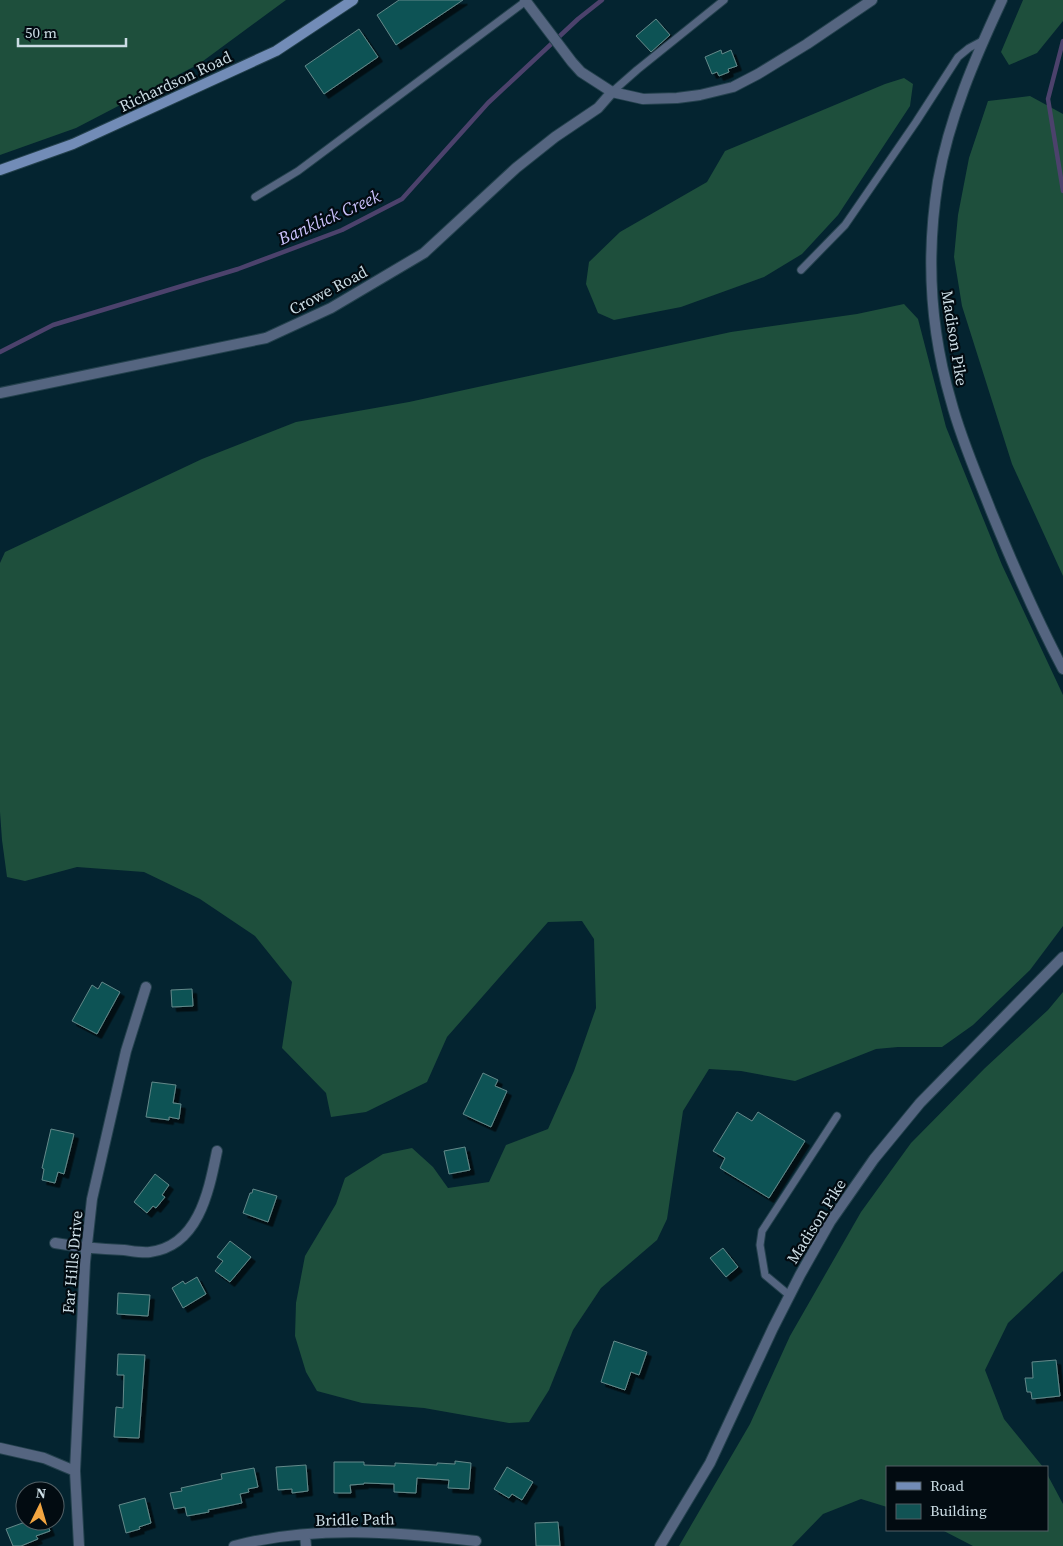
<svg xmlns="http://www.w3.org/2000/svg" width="1063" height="1546" font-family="'Source Serif 4',serif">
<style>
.forest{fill:#1e4f3c}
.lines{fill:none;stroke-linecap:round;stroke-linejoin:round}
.stream{stroke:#4c426c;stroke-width:4.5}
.building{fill:#115354;stroke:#63898a;filter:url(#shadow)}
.service-casing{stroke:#24414d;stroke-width:9}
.minor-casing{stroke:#24414d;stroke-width:12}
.tertiary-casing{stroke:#24414d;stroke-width:12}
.secondary-casing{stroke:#24414d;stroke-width:12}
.service{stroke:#556580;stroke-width:7}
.minor{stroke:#556580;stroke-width:10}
.tertiary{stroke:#556580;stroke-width:10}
.secondary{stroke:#728cb7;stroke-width:10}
.labels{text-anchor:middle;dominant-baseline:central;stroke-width:4.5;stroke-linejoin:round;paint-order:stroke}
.street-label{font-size:16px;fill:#cbdce4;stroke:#020b11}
.water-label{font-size:18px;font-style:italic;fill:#cbc2fc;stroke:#020b11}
</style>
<defs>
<filter id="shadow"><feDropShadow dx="4.5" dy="4.5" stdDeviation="0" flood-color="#0009"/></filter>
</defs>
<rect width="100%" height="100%" fill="#042430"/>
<path class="forest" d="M0,0H286L199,64L76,128L0,155Z
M1023,0H1063V21L1037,53L1009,65L1001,52Z
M904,78L913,84L910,106L838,215L802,254L764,277L681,307L614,320L598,313L586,284L589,262L620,232L707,182L725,151L885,84Z
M1030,96L1063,114V576L1012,464L962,306L954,257L958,215L969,158L988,101Z
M904,304L918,319L946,427L1002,565L1063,695V926L1030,970L973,1025L942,1047H898L876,1049L795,1081L741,1071L709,1069L683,1111L667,1219L657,1240L601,1288L573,1330L549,1390L529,1422L509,1423L424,1408L362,1403L317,1391L306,1372L295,1336L296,1303L305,1256L336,1204L345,1178L383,1154L412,1148L433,1167L448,1188L489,1182L506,1145L548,1129L574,1071L596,1008L594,939L582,921L548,922L447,1037L427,1082L366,1112L331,1117L326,1093L282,1048L292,982L255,936L200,899L144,872L77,867L25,881L7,877L2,840L0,812V563L5,552L202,459L296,422L409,402L731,332L857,314Z
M1063,992V1271L1008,1323L985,1370L1004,1419L1043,1467H887V1507L861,1499L823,1514L792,1546H679L750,1424L790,1336L861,1212L911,1143L985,1068L1048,1010Z
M1047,1474L1063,1504V1546H973L942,1530H1047Z"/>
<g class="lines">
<path class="stream" d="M1063,41L1048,99L1063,191
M0,352L53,325L238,269L342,230L402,199L488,103L578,19L602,0"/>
</g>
<path class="building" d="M399,0H463L396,45L377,15Z
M656,19L670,35L651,52L636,36Z
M359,29L378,57L324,94L305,66Z
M721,50L722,54L731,50L737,66L728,69L729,72L719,76L717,72L712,74L705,57Z
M102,982L120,992L97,1034L72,1021L92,985L98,989Z
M192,989L193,1006L172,1007L171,990Z
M483,1073L498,1080L495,1086L507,1091L491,1127L463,1114Z
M152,1082L176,1085L173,1103L181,1104L179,1119L169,1117V1120L146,1117Z
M737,1112L752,1121L758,1112L805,1141L769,1198L720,1168L725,1158L713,1151Z
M51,1129L74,1134L64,1174L58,1172L55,1183L42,1180L44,1169L42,1168Z
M465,1147L470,1170L449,1174L444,1151Z
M155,1174L169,1185L162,1195L165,1197L156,1208L153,1206L147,1213L134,1202Z
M253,1189L277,1196L268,1222L243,1213L250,1193H252Z
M230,1241L251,1257L230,1282L215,1271L223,1261L217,1257Z
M723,1248L738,1267L726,1277L710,1258Z
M197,1277L206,1294L183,1308L172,1288L183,1281L185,1284Z
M118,1293L150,1295L148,1316L117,1314Z
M614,1341L647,1352L639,1375L631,1372L625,1390L601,1382Z
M118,1354L145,1355L139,1438L114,1437L116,1407L123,1408L124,1375H117Z
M1056,1360L1060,1396L1032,1399L1031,1392H1027L1025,1378H1033L1032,1362Z
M455,1461L471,1463L469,1489L448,1488L449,1480L417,1478L416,1493L394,1492V1484L364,1483V1484L350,1485L351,1493H334V1462H364V1465L395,1466V1463L437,1465V1463L455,1464Z
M306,1465L308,1491L292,1493V1489L278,1490L276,1467Z
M507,1467L533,1482L522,1500L512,1494L509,1498L494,1489Z
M254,1468L258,1487L248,1489L249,1492L240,1494L242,1503L208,1510L209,1512L187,1516L185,1507L174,1509L170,1493L182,1491L181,1488L222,1479L221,1474Z
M145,1498L151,1523L139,1527L140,1529L126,1533L119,1505Z
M28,1521H46L50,1531L36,1536L38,1539L21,1546H13L6,1529Z
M558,1522L560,1546H536L535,1523Z"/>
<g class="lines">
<defs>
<path id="service" d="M612,92L637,70L724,0
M255,197L298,171L526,1
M801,270L845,225L916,122L958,57L969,48L984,40
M789,1295L765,1275L760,1245L762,1231L837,1116"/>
<path id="minor" d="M525,0L572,62L581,72L612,92L643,99L677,98L700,95L733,87L758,74L807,44L872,0
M0,393L266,338L331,308L424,253L516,168L555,137L598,108L612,92
M55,1243C78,1247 100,1249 124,1250C132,1251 142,1253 150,1252C199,1246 209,1190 217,1151
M0,1448L44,1458L75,1471
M305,1535L306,1546
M79,1546L75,1471L85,1262L92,1199L126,1051L146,987
M234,1546C313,1525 396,1532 476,1541"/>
<path id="tertiary" d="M1002,0C975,58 949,118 938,181C926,255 930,329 951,401C961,439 977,475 991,511C1013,565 1036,618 1063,669
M660,1546L710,1463L773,1328L800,1275L830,1222L874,1159L920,1103L1063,957"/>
<path id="secondary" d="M0,170L73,144L276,51L353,0"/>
</defs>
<use href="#service" class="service-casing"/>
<use href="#minor" class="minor-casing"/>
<use href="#tertiary" class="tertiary-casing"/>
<use href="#secondary" class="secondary-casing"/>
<use href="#service" class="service"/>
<use href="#minor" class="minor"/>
<use href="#tertiary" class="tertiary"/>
<use href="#secondary" class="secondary"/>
</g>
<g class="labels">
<g class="street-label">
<text transform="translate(175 81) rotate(-25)">Richardson Road</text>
<text transform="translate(328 290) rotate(-28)">Crowe Road</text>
<text transform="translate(955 338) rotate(81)">Madison Pike</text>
<text transform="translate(816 1221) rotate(-58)">Madison Pike</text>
<text transform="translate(72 1262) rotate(-85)">Far Hills Drive</text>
<text transform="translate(355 1519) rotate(-1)">Bridle Path</text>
</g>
<g class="water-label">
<text transform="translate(329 217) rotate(-24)">Banklick Creek</text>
</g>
</g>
<rect x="886" y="1466" width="162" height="65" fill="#020b11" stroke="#525f65"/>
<rect x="896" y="1482" width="25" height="8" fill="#728cb7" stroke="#525f65"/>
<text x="930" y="1491" font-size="15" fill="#cbdce4">Road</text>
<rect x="896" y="1504" width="25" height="15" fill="#115354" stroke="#525f65"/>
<text x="930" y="1516" font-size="15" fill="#cbdce4">Building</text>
<g transform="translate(40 1506) rotate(5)"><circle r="24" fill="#020b11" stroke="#525f65"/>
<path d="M0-4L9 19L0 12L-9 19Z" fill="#f2a541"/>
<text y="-8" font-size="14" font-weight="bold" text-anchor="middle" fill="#cbdce4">N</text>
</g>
<path d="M18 38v8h108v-8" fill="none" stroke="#cbdce4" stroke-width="2.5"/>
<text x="25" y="38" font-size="15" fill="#cbdce4" stroke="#020b11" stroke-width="4" paint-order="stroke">50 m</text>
</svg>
